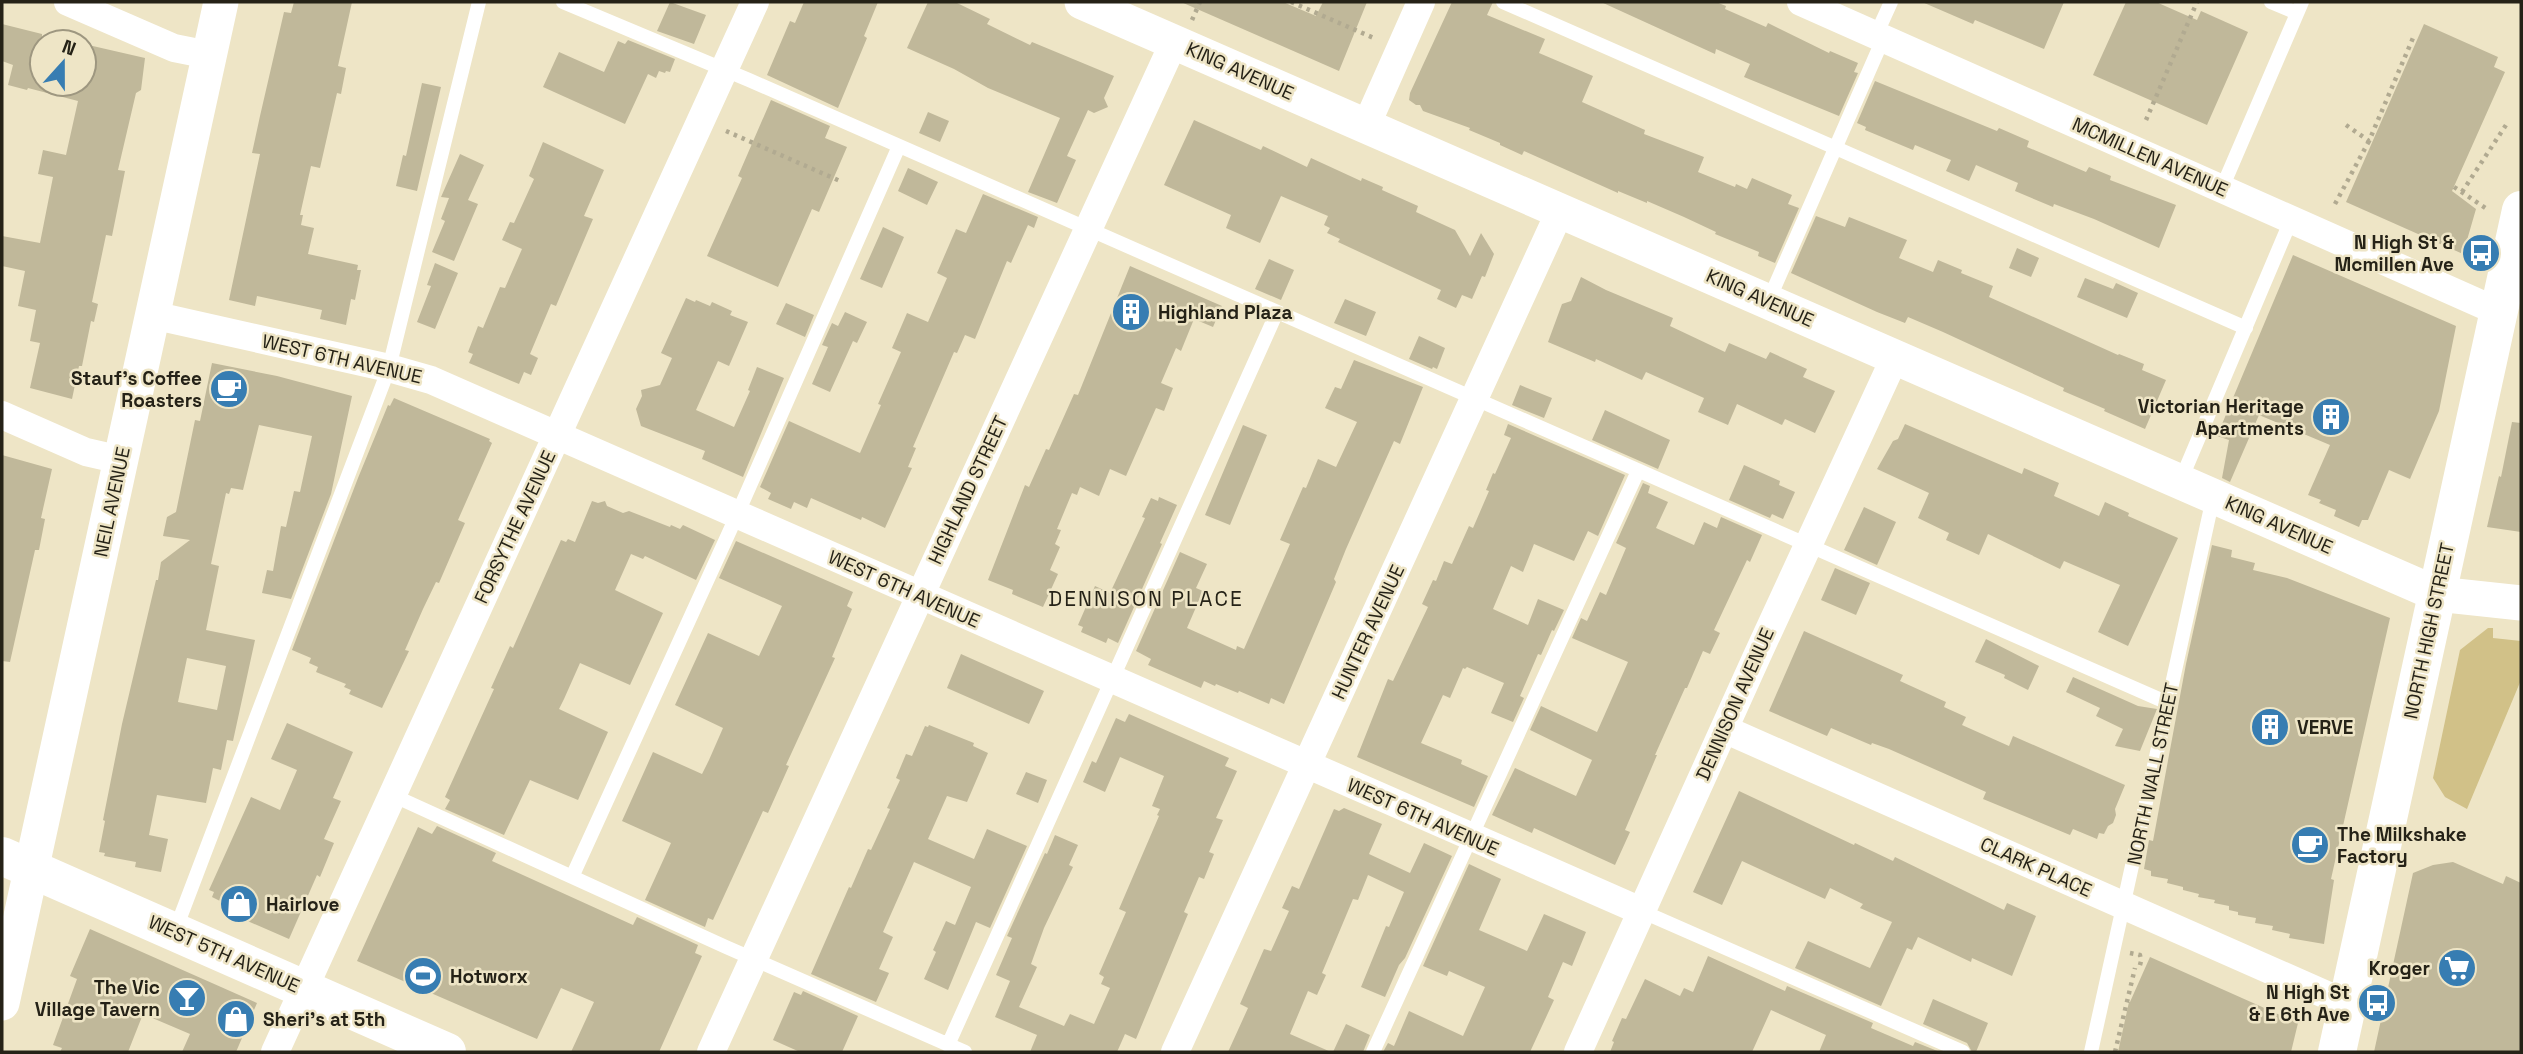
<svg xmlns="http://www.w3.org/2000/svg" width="2523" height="1054" font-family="'Space Grotesk',sans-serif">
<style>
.green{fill:#d1c188}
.building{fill:#c0b89a;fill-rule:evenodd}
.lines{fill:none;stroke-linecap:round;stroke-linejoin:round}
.path{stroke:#b1aa91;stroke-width:4.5;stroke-dasharray:3.5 5;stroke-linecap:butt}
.service{stroke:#fff;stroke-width:14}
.minor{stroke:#fff;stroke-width:28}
.tertiary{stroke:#fff;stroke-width:35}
.secondary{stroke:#fff;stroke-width:38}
.primary{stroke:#fff;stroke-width:38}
.labels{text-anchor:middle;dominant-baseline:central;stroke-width:5;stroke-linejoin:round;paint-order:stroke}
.street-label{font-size:19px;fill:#252217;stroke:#eee5c6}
.poi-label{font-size:19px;font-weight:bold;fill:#252217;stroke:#eee5c6;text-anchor:end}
.neighbourhood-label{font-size:21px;letter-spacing:2px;fill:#252217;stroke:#eee5c6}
</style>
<rect width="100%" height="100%" fill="#eee5c6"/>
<path class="green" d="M2488,628H2493V638L2521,641V680L2467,809L2445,797L2433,778L2460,650Z"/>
<path class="building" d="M294,2H352L338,66L346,68L341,94L337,93L320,168L311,166L300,215H303L301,225L314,228L308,254L358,265L357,270H361L355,300L351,299L346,325L320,319L322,310L257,296L255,306L229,300L260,154L252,153L260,116L284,12L291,13Z
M670,2L706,15L694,44L657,31Z
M804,2H878L864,36L867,38L838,108L767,75L790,21L795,23Z
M928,2H955L990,19L987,24L1030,45L1032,42L1114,76L1104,98L1108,107L1094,113L1088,110L1067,156L1076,160L1057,203L1028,192L1060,118L988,88L954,69L907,48Z
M1181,2H1283L1316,16L1323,2H1367L1339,71Z
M1452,2H1493L1487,15L1545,39L1539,53L1593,76L1582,102L1645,130L1644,134L1704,157L1698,172L1735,187L1736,184L1747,189L1752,178L1792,195L1788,204L1799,208L1775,263L1758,256L1759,252L1715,234L1716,232L1684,217L1647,201V203L1618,191V193L1524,151L1522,155L1500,145V143L1469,130L1470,128L1423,111L1420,105H1416L1409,100L1410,93Z
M1601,2H1716L1726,6L1725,9L1766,27L1768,23L1829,53L1830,51L1858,63L1854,72L1858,73L1839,116L1744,77L1750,64L1716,49L1715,54Z
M1922,2H2064L2044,49L1975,20L1973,24Z
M2126,2H2156L2197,20L2201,11L2248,32L2207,125L2093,75Z
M2,24L42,34V84H84V44L145,58L141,90L136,93L118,170L125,171L112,236L106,235L92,302L98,304L94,322L91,321L82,366H79L72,399L30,388L40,343L30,341L36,310L18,306L25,271L2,266V236L40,243L53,177L38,174L43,150L66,155L78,101L28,88L27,90L8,85L13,65L2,61Z
M2424,24L2498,57L2494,67L2505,72L2452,191L2476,209L2463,254L2346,202Z
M628,40L675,59L670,72L666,71L665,73L659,71L656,78L648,74L625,124L543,87L559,52L604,72L618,41L625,44Z
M1875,81L1997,131L1999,128L2029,141L2027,147L2086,172L2089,167L2111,176L2110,180L2176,205L2159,248L2094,219L2054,204L2053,207L2015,191L2018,183L1976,165L1969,181L1946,171L1951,160L1915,145L1913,150L1865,130L1866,127L1857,123Z
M422,83L441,87L417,191L396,186L403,155L406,156Z
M771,100L830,126L825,138L847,147L819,212L812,209L778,287L707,256L742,178L738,176Z
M928,112L949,121L940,142L919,133Z
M1194,120L1261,150L1263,146L1307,167L1311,158L1361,181L1362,178L1383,187L1382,190L1418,206L1416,212L1455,230L1470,256L1481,233L1494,254L1485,277L1482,276L1472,299L1462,295L1456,308L1437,299L1441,290L1338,242L1340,239L1327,233L1330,228L1324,225L1328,216L1281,196L1260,243L1226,228L1231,215L1164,185Z
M543,142L604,170L584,216L593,219L556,306L551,304L530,354L538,358L531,375L524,372L519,384L469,363L473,354L468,352L478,326L483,328L500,287L505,288L522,249L502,240L510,222L514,223L534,179L529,176Z
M460,154L484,165L468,200L478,204L454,261L432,252L445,221L441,219L449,198L441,197Z
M908,168L938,182L927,205L898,191Z
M983,194L1038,217L1034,228L1028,225L1011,263L1007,261L975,339L965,335L957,353L954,352L913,447L916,448L908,467L912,468L885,528L862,517L861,520L811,498L807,508L794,502L791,509L768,499L771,493L760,487L789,421L860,453L881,405L878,404L901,352L892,348L907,313L928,322L947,278L937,273L956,229L966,233Z
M1816,216L1845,227L1849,217L1907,240L1899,258L1933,272L1938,260L1962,270L1961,273L1993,286L1989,297L2118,355L2119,354L2144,364L2142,370L2166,380L2145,429L2104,411L2105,409L2063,391L2064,388L1943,332L1908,317L1905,323L1877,312L1791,273Z
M883,227L904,237L882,288L860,279Z
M2017,248L2039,258L2031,277L2009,268Z
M2293,255L2456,326L2439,411L2410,479L2389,470L2368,520H2362L2359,527L2334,516L2336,510L2319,503L2321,500L2308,495L2330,445L2259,415L2230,482L2222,478L2229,440L2217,436Z
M1269,259L1294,270L1281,300L1255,289Z
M435,263L458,273L435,329L417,322L431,286L427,285Z
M1130,266L1222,306L1213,327L1194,319L1181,351L1176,348L1161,383L1173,388L1164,411L1156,408L1126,476L1110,469L1099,496L1080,487L1077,495L1072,493L1057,529L1061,530L1055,544L1060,547L1050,570L1058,574L1043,607L1012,594L1013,590L988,580L1025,485L1029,487L1046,449L1049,450L1074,394L1078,395Z
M1581,277L1606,290L1673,318L1670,326L1725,352L1729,343L1766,359L1770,352L1807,369L1803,377L1835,391L1815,433L1785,419L1782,425L1737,404L1728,425L1698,412L1704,398L1646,372L1642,380L1596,359L1595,362L1548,342L1562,304L1571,301Z
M2085,278L2113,289L2116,283L2138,293L2127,318L2077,297Z
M686,298L695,302L696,300L710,306L712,302L732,311L730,315L748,322L729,366L718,361L696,410L734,427L750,391L748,390L757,367L784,378L743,477L702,459L705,451L641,426L636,409L642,396L641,390L660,385L672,358L661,353Z
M1345,299L1376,312L1366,336L1334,323Z
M786,303L814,315L805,337L776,324Z
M845,312L867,322L857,343L853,341L830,392L812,384L828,347L822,345L832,323L838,326Z
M1419,336L1445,348L1437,369L1433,367L1432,369L1409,359Z
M1354,360L1423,387L1400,444L1394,441L1346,549L1334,579L1336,582L1284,704L1271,698L1269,704L1239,691L1238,693L1216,684L1215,686L1204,681L1201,688L1148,665L1151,659L1136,651L1180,552L1207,564L1196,588L1203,591L1187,628L1236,650L1237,646L1244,649L1290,544L1280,540L1303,487L1306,488L1318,459L1336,467L1357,422L1325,408L1335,387L1341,389Z
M212,363L277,376L352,396L331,494L291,599L262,593L267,570L273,571L281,526L286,527L294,491L300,492L312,436L259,425L243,490L231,488L229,494L226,493L211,564L219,566L206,630L255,640L233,741L227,740L221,770L213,768L206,803L157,795L149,835L168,839L161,872L135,867L136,862L104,856L105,853L99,852L105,821L103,820L122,724L156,580H158L161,562L190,540L163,536L167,517L176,512L195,420L200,421ZM187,658L226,666L217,710L178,702Z
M1520,385L1552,398L1544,418L1512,405Z
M394,398L490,439L489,441L492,443L458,520L465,523L439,583L436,582L423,609L405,650L409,651L382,708L349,694L351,690L344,687L346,684L316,672L318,667L309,663L311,658L292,650L358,478L388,405L390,406Z
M1605,410L1670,440L1658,469L1592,440Z
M2512,422L2521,423V532L2487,527L2499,476L2501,477Z
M1508,424L1625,475L1598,536L1588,531L1574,561L1534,544L1523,572L1511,566L1493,609L1528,625L1538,599L1564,610L1554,631L1552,630L1541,655L1538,654L1520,696L1524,698L1513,722L1491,713L1504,683L1467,667L1465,669L1463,668L1450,698L1443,695L1421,743L1462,760L1461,764L1488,776L1474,807L1357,757L1388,679L1393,681L1428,607L1422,604L1433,580L1436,581L1444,561L1452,564L1469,526L1473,528L1489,491L1486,490L1493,473L1495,474L1511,438L1504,435Z
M1905,424L2022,474L2024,468L2059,483L2054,496L2099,516L2105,502L2129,513L2128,516L2178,538L2128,646L2098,632L2120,585L2064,561L2060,569L1988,534L1979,555L1946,540L1949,533L1918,518L1929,493L1877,469L1893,441L1898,439Z
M1243,425L1267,435L1230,525L1205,515Z
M2,455L52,469L41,518L45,519L39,550H35L10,662L2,661Z
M1744,465L1780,481L1779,485L1795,492L1783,519L1772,514L1770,518L1729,500Z
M1643,483L1650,486L1648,493L1668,502L1656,528L1694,545L1704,522L1717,528L1721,517L1762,535L1750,562L1747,560L1714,630L1720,633L1710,654L1703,651L1687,688H1685L1655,755H1657L1625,830L1630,832L1615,865L1534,828L1532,833L1492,815L1515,768L1576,796L1592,760L1530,730L1541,706L1597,732L1628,662L1572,638L1581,618L1587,621L1600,592L1606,595L1626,548L1616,543Z
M1159,497L1177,505L1160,543L1162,544L1118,643L1108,638L1106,643L1081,632L1083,627L1078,625L1095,586L1110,593L1145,518L1142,517L1151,498L1158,501Z
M592,501L598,503L605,501L607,506L623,513L629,511L670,527L671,525L680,529L683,525L715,540L696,580L645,556L643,559L631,554L615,590L663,613L630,685L580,663L564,699L559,709L608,732L578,800L530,780L504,835L445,809L450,800L445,797L494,689L491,688L510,646L513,648L561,540L566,542L568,539L575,542Z
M1864,507L1896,522L1877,565L1844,550Z
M736,541L853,592L847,606L852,609L832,657L835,658L786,765L789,766L768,813L763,811L713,920L708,918L705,927L645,900L671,843L622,821L653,752L702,774L709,760L723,728L675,705L708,633L759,656L782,606L719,578Z
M2212,545L2232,550L2231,557L2255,563L2253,570L2287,578L2390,618L2331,879L2334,880L2324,944L2289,938L2290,934L2272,930L2273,926L2255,923L2256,918L2238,915V912L2229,910V906L2214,903L2215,900L2198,897L2199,894L2183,890V887L2167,883L2168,879L2151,876V871L2144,869L2149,840L2153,841L2186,664Z
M1835,568L1870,583L1856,615L1821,600Z
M1804,631L1903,675L1900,681L1946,702L1944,707L1966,717L1962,725L2009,746L2013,736L2125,785L2115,809L2116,815L2113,823L2108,826L2104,834L2099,833L2097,839L2073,829L2070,835L1983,799L1986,792L1889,749L1872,743L1871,745L1831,728L1827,736L1769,711Z
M1986,639L2039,666L2028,690L2004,678L2005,675L1975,662Z
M961,654L1044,691L1029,724L947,688Z
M2073,677L2138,706L2157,709L2140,751L2115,746L2123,729L2096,716L2100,708L2066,692Z
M1129,714L1229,758L1225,766L1237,771L1216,818L1223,820L1209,852L1214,854L1204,879L1199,877L1184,912L1188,914L1136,1039L1125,1034L1117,1052H1030L1037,1035L995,1017L1010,981L996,975L1012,938L1007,936L1045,853L1047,854L1055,835L1078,845L1069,865L1073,867L1044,928L1031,964L1037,967L1019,1007L1064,1026L1070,1014L1094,1024L1110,988L1101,984L1104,977L1099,974L1126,912L1119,909L1159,816L1157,815L1160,809L1152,806L1164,776L1120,757L1105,792L1083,782L1092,761L1096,763L1116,718L1125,722Z
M287,723L353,752L333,798L341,801L324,839L334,843L320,877L317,875L289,939L227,912L230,906L212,897L214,892L209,890L251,797L280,810L297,770L271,759Z
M929,725L974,743L973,746L988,753L967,802L947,796L928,839L974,859L987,829L1027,846L990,928L976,922L948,990L924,979L936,952L933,950L946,921L955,925L971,887L914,862L883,932L893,937L879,969L889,973L876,1002L811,974L849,887L851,888L868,849L871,850L890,809L887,808L900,780L896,778L906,754L912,756L925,726L928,727Z
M1026,772L1047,780L1038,803L1016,794Z
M1739,791L1854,845L1855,843L1893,861L1895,857L2004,910L2007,903L2036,916L2012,976L1972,958L1971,962L1918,937L1912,950L1907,948L1881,1006L1795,968L1808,941L1870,968L1892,922L1860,908L1863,904L1830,888L1825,899L1742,861L1722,905L1693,892Z
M1344,808L1382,824L1369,854L1410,873L1424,843L1452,856L1405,958L1399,965L1385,997L1361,987L1386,926L1389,927L1404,892L1368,875L1358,900L1353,899L1322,973L1326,975L1317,995L1308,991L1290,1034L1331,1052H1228L1248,1008L1240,1004L1264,949L1271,951L1289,911L1282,908L1292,886L1299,889L1334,809L1339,811Z
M437,826L496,853L492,861L633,925L637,917L698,945L695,953L702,956L659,1052H571L594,1002L561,988L537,1039L357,961L418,827L432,834Z
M2453,862L2503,884L2506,876L2521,883V1052H2374L2413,873L2433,865Z
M1469,864L1501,879L1479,930L1527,951L1544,914L1586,932L1572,966L1563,962L1548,997L1554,1000L1530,1052H1383L1388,1043L1394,1046L1409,1011L1463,1036L1485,987L1449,971L1447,976L1423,966Z
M90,929L257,1003L236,1052H182L190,1034L143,1014L128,1052H60L62,1048L53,1045L77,979L70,976Z
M1708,956L1785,991L1787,986L1873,1023L1871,1028L1913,1046L1915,1042L1940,1052H1819L1826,1035L1771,1010L1752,1052H1610L1614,1042L1612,1041L1622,1018L1626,1019L1645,979L1680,996L1684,988L1693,992Z
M2150,957L2298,1023L2291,1052H2118L2129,1002H2130Z
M803,991L858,1016L842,1052H800L773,1040L794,992L801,995Z
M1933,999L1988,1023L1976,1052H1972L1967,1043L1923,1024Z
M1346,1024L1370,1035L1363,1052H1333Z"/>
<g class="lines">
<path class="path" d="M1291,2L1376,39
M1192,20L1200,2
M2146,120L2197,2
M2346,125L2369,141L2413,38
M726,131L840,181
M2454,187L2487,209
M2462,192L2506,125
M2335,204L2369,141L2372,142
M2130,953L2140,955L2141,961L2139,969
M2115,1052L2135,968"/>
<path class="service" d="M563,2L749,80L2168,703
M1503,2L2246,328
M2271,2L2297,13
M1876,35L1891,2
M2222,188L2302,2
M1768,302L1883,39
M2180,482L2291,220
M392,795L726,947L965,1052
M572,877L737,515L899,146
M1641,911L1963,1052
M175,931L389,368L479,2
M948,1045L1277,312
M1373,1052L1638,471
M2091,1052L2213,498"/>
<path class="minor" d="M68,2L174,48L209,55
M1801,2L2499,312
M1366,126L1421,2
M152,315L389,368L431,380L1641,911
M2,415L86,452L121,460
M1724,729L2347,1004
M275,1052L755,2
M711,1052L1174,42
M1175,1052L1560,211
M1578,1052L1757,656L1895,357"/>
<path class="tertiary" d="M1082,2L2437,594L2521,603
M2,1003L221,2"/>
<path class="secondary" d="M2,856L447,1052"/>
<path class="primary" d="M2337,1052L2521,210"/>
</g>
<defs>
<symbol id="bus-disc" viewBox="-11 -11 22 22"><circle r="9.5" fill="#377db2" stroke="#eee5c6"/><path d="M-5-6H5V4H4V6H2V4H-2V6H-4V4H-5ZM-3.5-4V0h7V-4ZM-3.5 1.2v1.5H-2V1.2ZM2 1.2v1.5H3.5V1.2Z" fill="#fff"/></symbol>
<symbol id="building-disc" viewBox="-11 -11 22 22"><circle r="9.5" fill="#377db2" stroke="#eee5c6"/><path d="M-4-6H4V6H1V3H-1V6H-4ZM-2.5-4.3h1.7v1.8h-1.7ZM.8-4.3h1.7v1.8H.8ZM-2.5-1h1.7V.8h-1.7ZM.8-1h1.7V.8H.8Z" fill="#fff"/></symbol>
<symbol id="cafe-disc" viewBox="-11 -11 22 22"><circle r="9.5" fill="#377db2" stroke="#eee5c6"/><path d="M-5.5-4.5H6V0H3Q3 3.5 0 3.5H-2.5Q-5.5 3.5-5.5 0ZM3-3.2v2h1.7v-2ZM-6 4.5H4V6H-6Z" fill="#fff"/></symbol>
<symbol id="shop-disc" viewBox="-11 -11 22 22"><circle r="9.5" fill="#377db2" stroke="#eee5c6"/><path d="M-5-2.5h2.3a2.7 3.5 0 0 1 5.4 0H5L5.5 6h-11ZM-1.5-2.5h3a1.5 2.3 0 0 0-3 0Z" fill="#fff"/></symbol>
<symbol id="supermarket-disc" viewBox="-11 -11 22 22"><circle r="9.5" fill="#377db2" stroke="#eee5c6"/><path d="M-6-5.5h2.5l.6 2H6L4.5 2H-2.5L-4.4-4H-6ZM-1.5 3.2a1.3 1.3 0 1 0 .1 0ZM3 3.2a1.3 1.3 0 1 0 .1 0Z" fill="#fff"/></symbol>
<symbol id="stadium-disc" viewBox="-11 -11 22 22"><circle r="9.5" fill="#377db2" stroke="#eee5c6"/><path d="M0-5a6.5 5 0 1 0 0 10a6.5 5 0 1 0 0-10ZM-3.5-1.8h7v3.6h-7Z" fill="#fff"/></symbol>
<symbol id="bar-disc" viewBox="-11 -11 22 22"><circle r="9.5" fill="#377db2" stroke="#eee5c6"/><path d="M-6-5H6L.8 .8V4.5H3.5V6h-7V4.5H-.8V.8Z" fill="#fff"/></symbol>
</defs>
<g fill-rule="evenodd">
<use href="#bus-disc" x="2459" y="231" width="44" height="44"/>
<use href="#building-disc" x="1109" y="290" width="44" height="44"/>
<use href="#cafe-disc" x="207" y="367" width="44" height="44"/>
<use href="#building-disc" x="2309" y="395" width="44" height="44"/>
<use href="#building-disc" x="2248" y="705" width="44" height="44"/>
<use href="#cafe-disc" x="2288" y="823" width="44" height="44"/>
<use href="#shop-disc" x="217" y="882" width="44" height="44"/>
<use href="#supermarket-disc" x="2435" y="946" width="44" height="44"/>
<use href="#stadium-disc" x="401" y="954" width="44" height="44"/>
<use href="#bar-disc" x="165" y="976" width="44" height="44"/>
<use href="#bus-disc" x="2355" y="981" width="44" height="44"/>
<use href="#shop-disc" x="214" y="997" width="44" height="44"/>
</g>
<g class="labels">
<g class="street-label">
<text transform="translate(1240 71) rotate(24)">KING AVENUE</text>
<text transform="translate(2150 157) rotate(24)">MCMILLEN AVENUE</text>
<text transform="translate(1760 298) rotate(24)">KING AVENUE</text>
<text transform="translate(342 359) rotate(13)">WEST 6TH AVENUE</text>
<text transform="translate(968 490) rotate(-65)">HIGHLAND STREET</text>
<text transform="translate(112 502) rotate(-78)">NEIL AVENUE</text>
<text transform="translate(2279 525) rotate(24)">KING AVENUE</text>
<text transform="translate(515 527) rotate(-65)">FORSYTHE AVENUE</text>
<text transform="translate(904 589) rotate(24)">WEST 6TH AVENUE</text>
<text transform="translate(2429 631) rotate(-78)">NORTH HIGH STREET</text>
<text transform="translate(1368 632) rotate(-65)">HUNTER AVENUE</text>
<text transform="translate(1735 704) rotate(-66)">DENNISON AVENUE</text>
<text transform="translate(2153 774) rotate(-78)">NORTH WALL STREET</text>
<text transform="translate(1423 817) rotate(24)">WEST 6TH AVENUE</text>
<text transform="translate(2036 867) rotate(24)">CLARK PLACE</text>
<text transform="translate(224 954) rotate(24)">WEST 5TH AVENUE</text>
</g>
<g class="poi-label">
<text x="2454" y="242">N High St &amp;<tspan x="2454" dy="22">Mcmillen Ave</tspan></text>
<text x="1158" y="312" text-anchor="start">Highland Plaza</text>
<text x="202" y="378">Stauf's Coffee<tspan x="202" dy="22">Roasters</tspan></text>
<text x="2304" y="406">Victorian Heritage<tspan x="2304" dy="22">Apartments</tspan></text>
<text x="2297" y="727" text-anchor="start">VERVE</text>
<text x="2337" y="834" text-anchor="start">The Milkshake<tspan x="2337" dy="22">Factory</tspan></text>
<text x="266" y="904" text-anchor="start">Hairlove</text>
<text x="2430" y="968">Kroger</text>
<text x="450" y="976" text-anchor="start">Hotworx</text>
<text x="160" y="987">The Vic<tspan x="160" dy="22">Village Tavern</tspan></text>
<text x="2350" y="992">N High St<tspan x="2350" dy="22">&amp; E 6th Ave</tspan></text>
<text x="263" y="1019" text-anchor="start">Sheri's at 5th</text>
</g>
<g class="neighbourhood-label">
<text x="1146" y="598">DENNISON PLACE</text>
</g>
</g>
<rect width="2523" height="1054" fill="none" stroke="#252217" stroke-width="7"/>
<g transform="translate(63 63) rotate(21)"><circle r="33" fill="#eee5c6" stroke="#9e9780" stroke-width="2"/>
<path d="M0-5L12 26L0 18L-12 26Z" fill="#377db2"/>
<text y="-10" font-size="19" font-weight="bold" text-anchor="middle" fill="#252217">N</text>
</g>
</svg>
